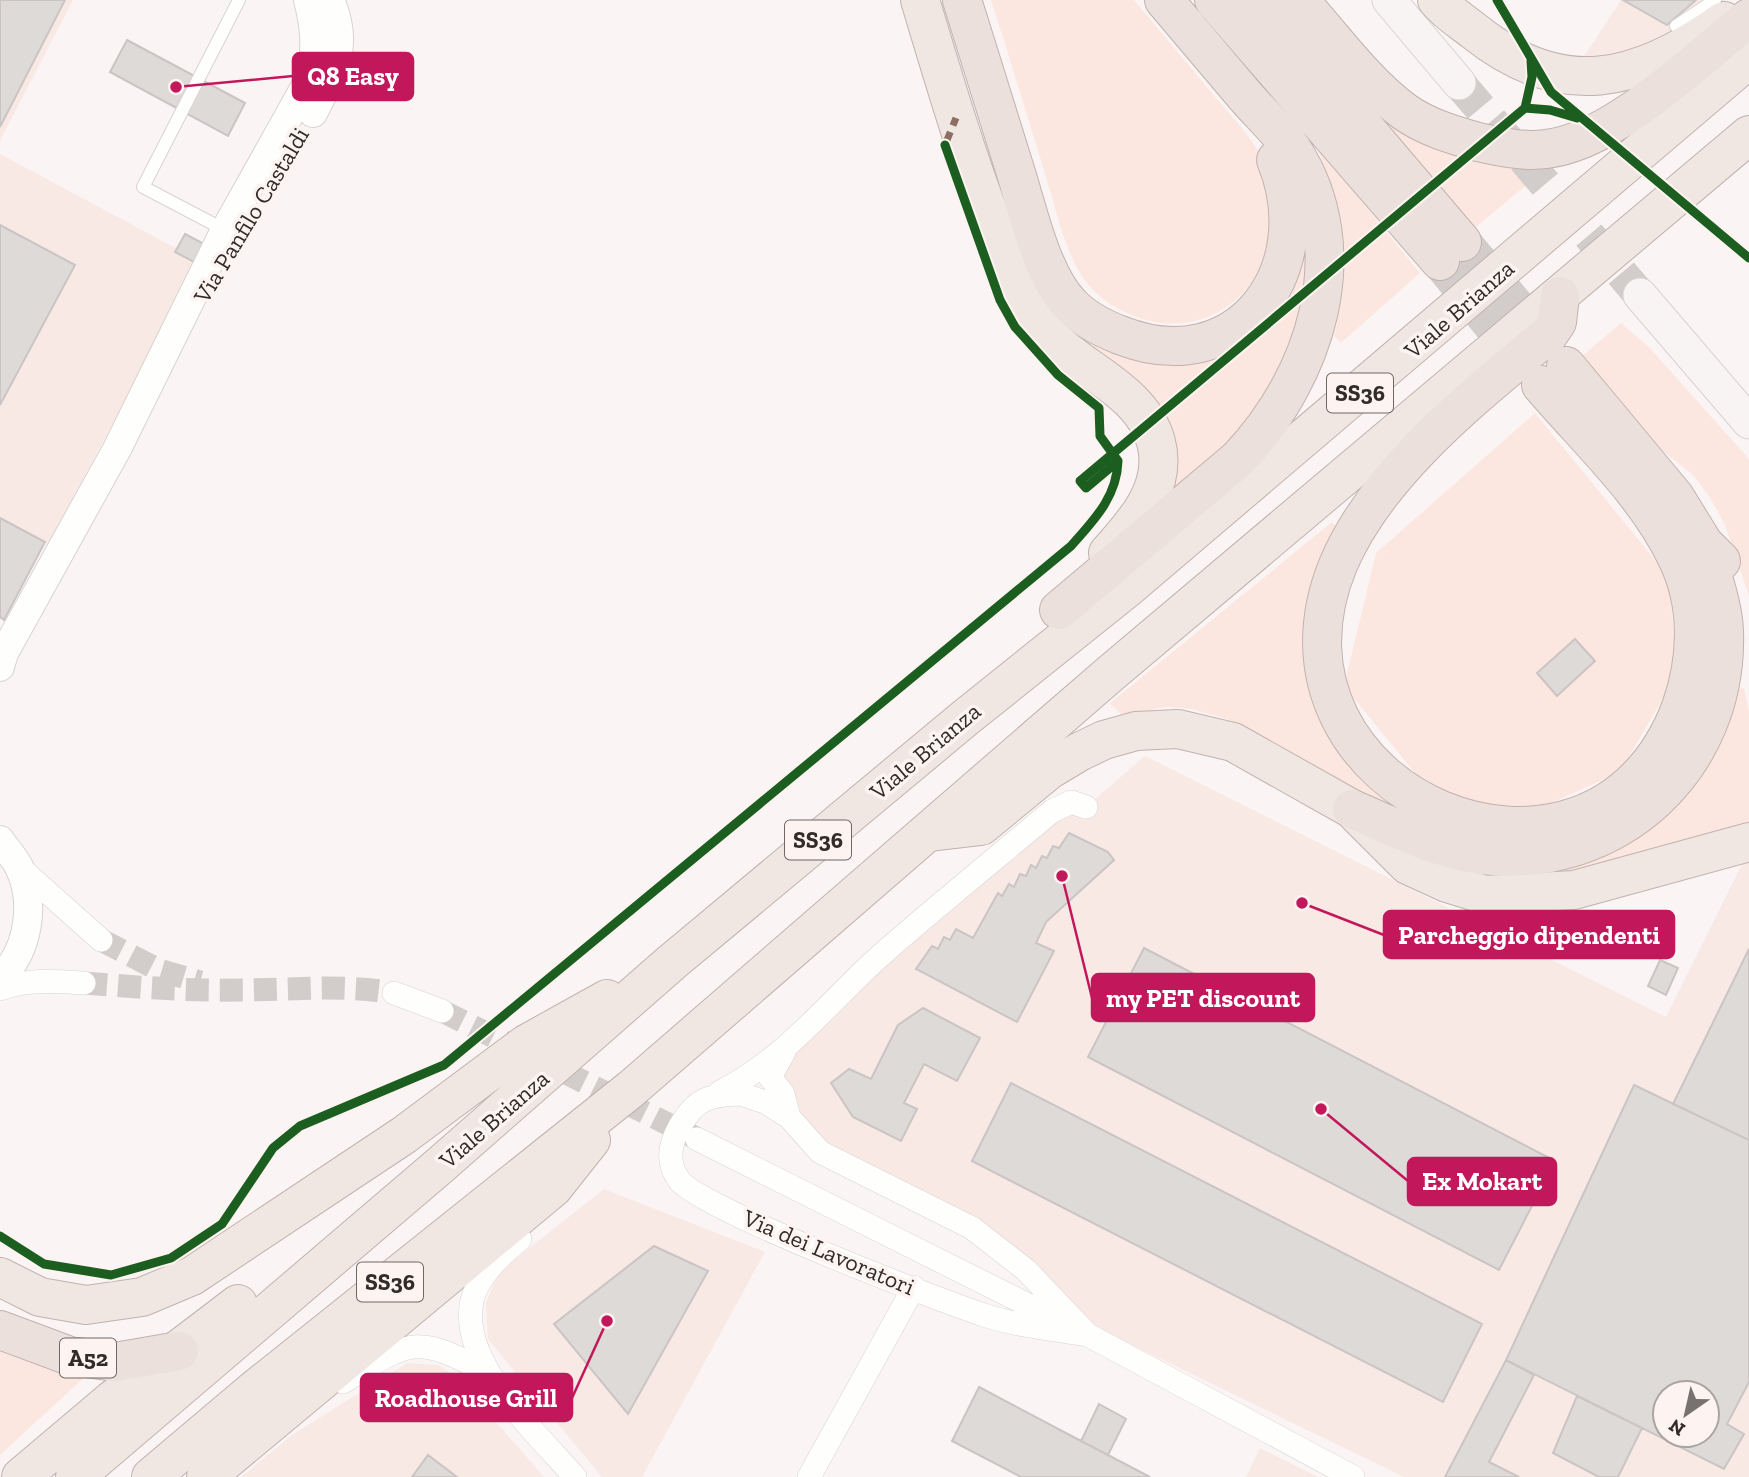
<svg xmlns="http://www.w3.org/2000/svg" width="1749" height="1477" font-family="'Zilla Slab',serif">
<style>
.built{fill:#f8e9e4;fill-rule:evenodd}
.green{fill:#fce7e0}
.building{fill:#dedad8;stroke:#cac5c4;stroke-width:2;fill-rule:evenodd}
.lines{fill:none;stroke-linecap:round;stroke-linejoin:round}
.minor-tunnel{stroke:#d2cdcb;stroke-width:23;stroke-dasharray:23 11;stroke-linecap:butt}
.secondary-tunnel{stroke:#d2cdcb;stroke-width:33;stroke-dasharray:33 17;stroke-linecap:butt}
.motorway-tunnel{stroke:#d2cdcb;stroke-width:38;stroke-dasharray:38 19;stroke-linecap:butt}
.service-casing{stroke:#d8d3d1;stroke-width:14}
.minor-casing{stroke:#d8d3d1;stroke-width:24}
.tertiary-casing{stroke:#d8d3d1;stroke-width:30}
.secondary-casing{stroke:#d8d3d1;stroke-width:35}
.trunk-casing{stroke:#c1b2ae;stroke-width:40}
.motorway-casing{stroke:#c1b2ae;stroke-width:40}
.service{stroke:#fefefd;stroke-width:12}
.minor{stroke:#fefefd;stroke-width:23}
.tertiary{stroke:#fefefd;stroke-width:28}
.secondary{stroke:#f8f4f3;stroke-width:33}
.trunk{stroke:#f0e6e2;stroke-width:38}
.motorway{stroke:#ece0dc;stroke-width:38}
.quiet{stroke:#8d6e63;stroke-width:7;stroke-dasharray:14 7;stroke-linecap:butt}
.cycleway-casing{stroke:#fdf4f1;stroke-width:13}
.cycleway{stroke:#1b5e20;stroke-width:9}
.labels{text-anchor:middle;dominant-baseline:central;stroke-width:7;stroke-linejoin:round;paint-order:stroke}
.shield{fill:#fdf4f1;stroke:#6e6765;stroke-width:2}
.shield-label{font-size:23px;font-weight:bold;fill:#312b29}
.street-label{font-size:24px;fill:#312b29;stroke:#fdf4f1}
.leader{fill:none;stroke:#c2185b;stroke-width:2.5}
.callout-dot{fill:#c2185b;stroke:#fdf4f1;stroke-width:2.5}
.callout{fill:#c2185b;stroke:#c2185b;stroke-width:2.5}
.callout-label{font-size:26px;text-anchor:middle;font-weight:bold;fill:#fff}
</style>
<rect width="100%" height="100%" fill="#faf5f4"/>
<path class="built" d="M0,0H73L0,141Z
M1621,0H1726L1669,36L1619,54L1583,58Z
M0,154L200,261L48,544L0,518Z
M1145,756L1666,1017L1745,858L1749,856V1477H1404L1058,1309L1032,1264L824,1147L795,1115L778,1078L782,1067L872,978L1062,817L1086,807ZM1665,1393H1707V1435H1665Z
M604,1189L765,1252L642,1477H602L488,1339L486,1303L498,1273Z
M407,1363L439,1365L460,1381L544,1477H241L292,1435Z
M1260,1448L1318,1477H1246Z"/>
<path class="green" d="M991,0H1134C1160,31 1186,62 1212,93C1232,117 1256,140 1267,170C1271,179 1270,192 1272,201C1281,282 1210,348 1131,315C1117,309 1102,300 1092,289C1066,261 1057,212 1046,177C1028,118 1010,59 991,0Z
M1380,117L1548,167L1475,228Z
M1317,147L1420,273L1341,343L1334,336C1351,260 1343,219 1317,147Z
M1311,255L1315,261L1284,372L1230,443L1173,491L1085,347L1030,266L1153,357L1296,270L1304,256Z
M1621,323L1649,347L1749,459V596L1725,525L1709,496L1692,474L1638,432L1580,358Z
M1535,413L1669,577L1677,674L1620,772L1527,814L1427,788L1344,686L1376,553Z
M1332,522L1340,530L1308,649L1421,829L1230,720L1192,709L1166,707L1122,715L1110,703Z
M1744,688L1749,712V823L1586,870L1487,879V872L1542,873L1582,865L1614,849L1734,690Z
M0,1349L88,1374L0,1455Z"/>
<path class="building" d="M0,0H65L0,127Z
M1623,0H1696L1667,25Z
M127,40L245,103L228,136L110,72Z
M0,225L75,265L0,405Z
M185,234L204,244L194,262L175,252Z
M0,518L45,542L4,620L0,617Z
M1575,639L1595,661L1557,696L1537,673Z
M1069,833L1108,852L1114,860L1046,922L1036,943L1054,951L1017,1022L916,969L932,946L938,949L944,937L950,940L956,929L973,938L998,893L1002,896L1009,884L1014,887L1020,874L1026,876L1031,865L1036,868L1042,856L1047,858L1053,846L1059,848Z
M1144,948L1555,1161L1499,1270L1088,1057Z
M1749,949V1140L1673,1104Z
M1660,960L1678,968L1666,995L1648,986Z
M923,1008L980,1038L957,1081L924,1064L904,1103L917,1109L901,1141L853,1117L831,1083L849,1069L871,1079L898,1025Z
M1011,1083L1482,1324L1443,1402L972,1161Z
M1634,1085L1749,1140V1382L1727,1424L1744,1434L1724,1469L1506,1360ZM1665,1393H1707V1435H1665Z
M654,1246L708,1271L628,1414L554,1324Z
M1506,1360L1534,1375L1489,1462L1519,1477H1445Z
M979,1387L1081,1441L1150,1477H1021L952,1441Z
M1577,1396L1642,1428L1618,1477H1599L1553,1453Z
M1099,1404L1126,1419L1108,1455L1081,1441Z
M428,1455L457,1477H412Z"/>
<g class="lines">
<path class="minor-tunnel" d="M101,940L159,970L200,982
M84,983C136,987 187,991 239,990C292,990 342,984 394,993
M442,1011L696,1138"/>
<path class="secondary-tunnel" d="M1459,83L1640,295"/>
<path class="motorway-tunnel" d="M1462,242L1549,346
M1440,261L1525,365"/>
<defs>
<path id="service" d="M1676,26L1715,0
M225,230L143,187L239,0"/>
<path id="minor" d="M18,866L101,940
M0,989C28,979 54,981 84,983
M394,993L442,1011
M784,1052L770,1077L783,1094L789,1117
M720,1092C783,1061 829,1002 881,955C937,906 995,859 1052,811L1071,802L1086,807
M741,1094L765,1102L789,1117L820,1152L972,1228L1026,1270L1088,1335C1054,1329 1016,1326 984,1315C938,1300 699,1208 679,1180C666,1162 670,1143 680,1126C696,1098 710,1095 741,1094Z
M697,1139L1088,1335L1353,1477
M520,1239C504,1253 487,1267 477,1287C445,1351 537,1433 575,1477
M343,1382C411,1341 414,1333 486,1372
M809,1477L914,1287"/>
<path id="tertiary" d="M313,113C334,73 350,45 330,0
M0,667L4,653L117,449L225,230L310,78C317,50 315,27 308,0
M0,840C6,849 14,857 19,867C36,902 29,951 0,978"/>
<path id="secondary" d="M1389,0L1459,83
M1640,295L1749,422"/>
<path id="trunk" d="M920,0C943,76 965,152 994,227C1007,258 1018,289 1036,318C1066,368 1140,383 1156,442C1168,487 1135,523 1108,553
M1437,0C1447,12 1461,21 1474,31C1562,102 1638,82 1724,21
M930,832L981,826L1049,770L1079,752L1104,740L1136,731L1178,729L1233,742L1352,809L1408,865L1447,883L1485,895L1574,890L1749,842
M0,1277L40,1297L86,1305L142,1297L192,1276L404,1135L526,1044L607,999
M21,1477L112,1400L238,1304
M75,1477L437,1168L672,962L965,718L1125,590L1749,59
M151,1477L254,1390L631,1089L1111,673L1749,135
M206,1477L553,1188L591,1140"/>
<path id="motorway" d="M962,0C980,58 998,115 1016,173C1028,211 1042,276 1071,305C1084,319 1102,328 1120,335C1238,382 1321,270 1276,160
M1214,0L1440,261
M1256,0L1462,242
M1299,0C1333,37 1364,82 1405,112C1426,127 1453,135 1478,142C1500,147 1524,152 1546,149C1613,142 1697,59 1749,18
M1566,366L1675,497L1704,544L1721,561
M1541,385C1587,439 1645,492 1676,556C1700,603 1698,659 1681,707C1593,942 1244,794 1338,565C1377,472 1474,397 1549,334L1557,322L1560,296
M1059,610L1238,459C1315,378 1358,251 1292,149C1279,131 1261,114 1246,97C1219,65 1191,32 1164,0
M1352,809C1393,826 1437,850 1482,855C1616,871 1729,767 1724,631C1723,603 1710,571 1704,544
M0,1330L70,1356L115,1362L179,1351"/>
</defs>
<use href="#service" class="service-casing"/>
<use href="#minor" class="minor-casing"/>
<use href="#tertiary" class="tertiary-casing"/>
<use href="#secondary" class="secondary-casing"/>
<use href="#trunk" class="trunk-casing"/>
<use href="#motorway" class="motorway-casing"/>
<use href="#service" class="service"/>
<use href="#minor" class="minor"/>
<use href="#tertiary" class="tertiary"/>
<use href="#secondary" class="secondary"/>
<use href="#trunk" class="trunk"/>
<use href="#motorway" class="motorway"/>
<path class="quiet" d="M945,145L956,118"/>
<defs>
<path id="cycleway" d="M1497,0L1551,92L1749,258
M1531,61L1532,77L1525,108L1550,110L1577,118
M1118,461L1086,488L1080,481L1525,108
M0,1236L44,1264L111,1275L171,1258L222,1224L273,1148L300,1126L444,1065L1071,546C1094,520 1117,497 1118,461L1100,436L1099,408L1058,375L1015,327L1000,300L945,145"/>
</defs>
<use href="#cycleway" class="cycleway-casing"/>
<use href="#cycleway" class="cycleway"/>
</g>
<g class="labels">
<g class="shield">
<rect x="1327" y="373.5" width="66" height="39" rx="5"/>
<rect x="785" y="820.5" width="66" height="39" rx="5"/>
<rect x="357" y="1262.5" width="66" height="39" rx="5"/>
<rect x="60" y="1338.5" width="56" height="39" rx="5"/>
</g>
<g class="shield-label">
<text x="1360" y="393">SS36</text>
<text x="818" y="840">SS36</text>
<text x="390" y="1282">SS36</text>
<text x="88" y="1358">A52</text>
</g>
<g class="street-label">
<text transform="translate(251 215) rotate(-59)">Via Panfilo Castaldi</text>
<text transform="translate(1459 309) rotate(-41)">Viale Brianza</text>
<text transform="translate(925 751) rotate(-40)">Viale Brianza</text>
<text transform="translate(494 1119) rotate(-41)">Viale Brianza</text>
<text transform="translate(829 1252) rotate(23)">Via dei Lavoratori</text>
</g>
</g>
<path class="leader" d="M176 87L293 76M1302 903L1384 935M1062 876L1092 998M1321 1109L1408 1181M607 1321L572 1398"/>
<g class="callout-dot">
<circle cx="176" cy="87" r="7"/>
<circle cx="1302" cy="903" r="7"/>
<circle cx="1062" cy="876" r="7"/>
<circle cx="1321" cy="1109" r="7"/>
<circle cx="607" cy="1321" r="7"/>
</g>
<g class="callout">
<rect x="293" y="53" width="120" height="47" rx="7"/>
<rect x="1384" y="911" width="290" height="47" rx="7"/>
<rect x="1092" y="974" width="222" height="47" rx="7"/>
<rect x="1408" y="1158" width="148" height="47" rx="7"/>
<rect x="361" y="1374" width="211" height="47" rx="7"/>
</g>
<g class="callout-label">
<text x="353" y="85">Q8 Easy</text>
<text x="1529" y="944">Parcheggio dipendenti</text>
<text x="1203" y="1007">my PET discount</text>
<text x="1482" y="1190">Ex Mokart</text>
<text x="466" y="1407">Roadhouse Grill</text>
</g>
<g transform="translate(1686 1414) rotate(214)"><circle r="33" fill="#fdf4f1" stroke="#aba4a1" stroke-width="2"/>
<path d="M0-5L12 26L0 18L-12 26Z" fill="#777270"/>
<text y="-10" font-size="19" font-weight="bold" text-anchor="middle" fill="#312b29">N</text>
</g>
</svg>
